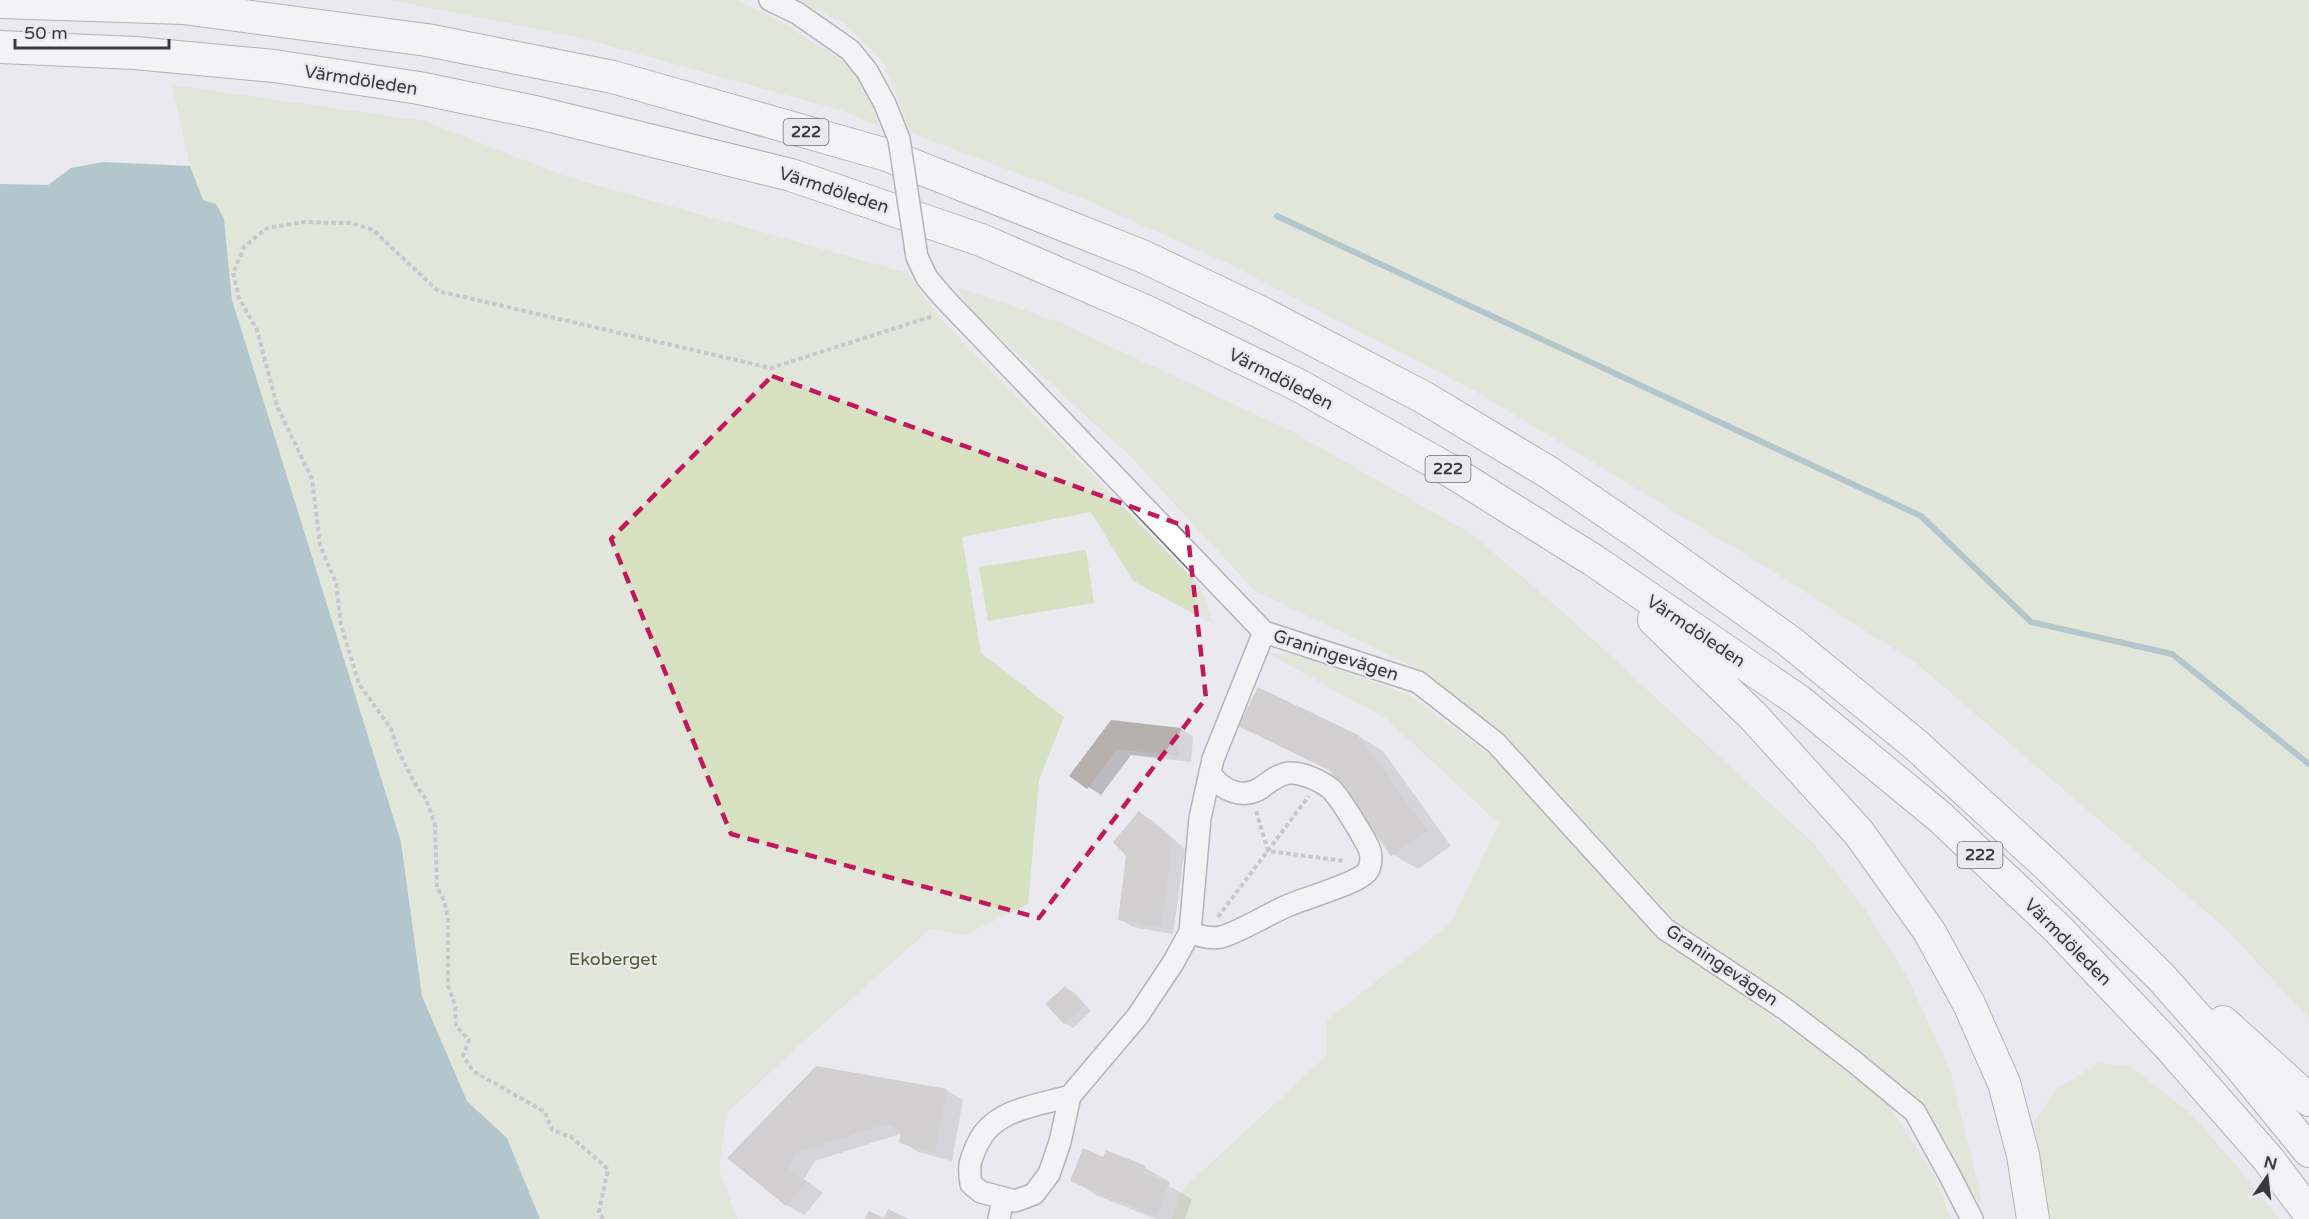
<svg xmlns="http://www.w3.org/2000/svg" width="2309" height="1219" font-family="'Varela Round',sans-serif">
<style>
.green{fill:#d7e0c0}
.water{fill:#729ca0}
.shadow{fill:#0003}
.lines{fill:none;stroke-linecap:round;stroke-linejoin:round}
.stream{stroke:#729ca0;stroke-width:6}
.building{fill:#b5b0ac}
.minor-casing{stroke:#717176;stroke-width:24}
.highway-casing{stroke:#717176;stroke-width:34}
.path{stroke:#9e9ea3;stroke-width:4;stroke-dasharray:4.5 3;stroke-linecap:butt}
.minor{stroke:#fff;stroke-width:21}
.highway{stroke:#fff;stroke-width:32}
.minor-bridge-casing{stroke:#717176;stroke-width:24;stroke-linecap:butt}
.minor-bridge{stroke:#fff;stroke-width:21}
.marked{fill:none;stroke:#c2185b;stroke-width:4.5;stroke-dasharray:12 8;stroke-linejoin:round}
.labels{text-anchor:middle;dominant-baseline:central;stroke-width:4.5;stroke-linejoin:round;paint-order:stroke}
.shield{fill:#e9e9ef;stroke:#6e6e72;stroke-width:1.5}
.shield-label{font-size:16px;font-weight:bold;fill:#39393c}
.street-label{font-size:18px;fill:#39393c;stroke:#e9e9ef}
.park-label{font-size:18px;fill:#535e2a;stroke:#e9e9ef}
</style>
<rect width="100%" height="100%" fill="#e9e9ef"/>
<path class="green" d="M389,0H738L779,21L848,64L869,95L879,126L840,110L574,36Z
M794,0H2309V1018L2224,927L1916,663L1758,562L1475,391L1225,262L1077,196L911,133L884,63L844,23Z
M172,85L425,121L567,177L907,273L940,318L1201,587L1213,624L1133,581L1091,512L962,537L981,653L1064,717L1039,780L1028,904L965,935L930,929L795,1049L726,1114L719,1170L737,1219H540L507,1138L467,1101L422,996L401,842L232,300L224,219L216,204L203,200L190,166Z
M956,287L1061,323L1293,432L1473,535L1562,611L1813,843L1866,911L1909,980L1951,1073L1983,1207L1956,1172L1919,1102L1857,1048L1792,1001L1674,919L1506,736L1422,671L1254,590L1130,456L972,312Z
M1086,550L1094,603L988,621L979,567Z
M1267,653L1300,655L1409,695L1506,767L1654,932L1884,1097L1935,1177L1951,1219H1172L1180,1192L1326,1056L1327,1020L1450,924L1499,824L1387,719Z
M2099,1063L2131,1067L2190,1113L2241,1171L2279,1219H2049L2034,1121L2057,1089Z"/>
<path class="water" d="M103,162L190,166L203,200L216,204L224,219L232,300L401,842L422,996L467,1101L507,1138L540,1219H0V184L48,185L71,168Z"/>
<path class="shadow" d="M1111,722L1181,729L1193,737L1191,762L1131,755L1101,795L1071,776Z
M1240,725L1358,736L1383,751L1451,846L1418,869L1392,854L1333,772Z
M1139,813L1152,820L1185,849L1173,934L1133,927L1120,919Z
M1065,988L1074,992L1091,1011L1073,1028L1065,1023Z
M946,1090L963,1100L952,1161L918,1152L901,1142L903,1133L815,1161L804,1179L823,1193L804,1215L787,1205L729,1158Z
M1104,1159L1145,1168L1170,1182L1169,1186L1192,1199L1185,1219H1156L1096,1195L1072,1180Z"/>
<g class="lines">
<path class="stream" d="M1277,216L1921,516L2031,622L2172,654L2309,764"/>
</g>
<path class="building" d="M1258,687L1358,735L1427,831L1391,856L1329,770L1238,726Z
M1111,720L1181,728L1178,756L1117,749L1087,789L1069,776Z
M1139,811L1172,840L1161,928L1118,920L1126,856L1113,842Z
M1065,986L1084,1006L1064,1024L1045,1004Z
M816,1066L947,1089L935,1153L899,1143L901,1131L886,1124L797,1152L788,1168L807,1182L786,1206L727,1158Z
M1083,1148L1103,1157L1106,1150L1146,1166L1143,1173L1168,1183L1156,1216L1070,1181Z
M888,1209L908,1219H865L869,1211L884,1218Z"/>
<g class="lines">
<defs>
<path id="minor" d="M770,0L797,13L850,50L867,71
M943,297L1264,632L1418,682L1496,743L1665,929L1785,1009L1852,1060L1915,1112L1949,1174L1972,1219
M1190,932C1199,936 1211,939 1221,937C1240,932 1268,914 1287,906C1304,898 1357,884 1367,872C1372,865 1372,854 1368,846C1361,833 1341,799 1331,789C1321,781 1302,772 1289,773C1278,774 1269,782 1261,788C1242,800 1221,790 1210,773
M1070,1096C1036,1106 994,1109 978,1143C970,1160 968,1166 971,1184L981,1192L1015,1201L1034,1194L1049,1174L1060,1142L1070,1096L1137,1017L1173,963L1190,932L1200,818L1213,759L1264,632
M999,1219L1003,1199"/>
<path id="highway" d="M0,2L183,8L427,40L613,77L887,155L1142,256L1262,313L1423,397L1548,472L1642,536L1789,641L1916,745L2049,867L2161,977L2238,1064L2309,1151
M0,47L135,53L274,66L419,88L535,112L791,175L981,240L1143,310L1298,385L1449,470L1593,560L1799,701L1940,817L2058,929L2169,1046L2269,1160L2309,1213
M1654,620L1754,717L1859,833L1929,931L1969,1004L2004,1083L2023,1155L2033,1219
M2223,1022L2309,1100"/>
</defs>
<use href="#minor" class="minor-casing"/>
<use href="#highway" class="highway-casing"/>
<path class="path" d="M1256,811L1268,851L1344,861
M1218,917L1309,796
M603,1219L599,1212L608,1169L571,1137L552,1130L545,1112L473,1071L463,1056L469,1040L456,1026L455,1005L448,986V917L444,901L437,887L435,825L426,799L415,784L398,750L391,729L359,684L341,625L336,583L320,545L312,479L277,406L257,330L239,298L233,273L244,247L267,228L303,222L351,223L373,230L438,291L771,368L933,316"/>
<use href="#minor" class="minor"/>
<use href="#highway" class="highway"/>
<defs>
<path id="minor-bridge" d="M867,71L885,104L899,139L917,257L927,278L943,297"/>
</defs>
<use href="#minor-bridge" class="minor-bridge-casing"/>
<use href="#minor-bridge" class="minor-bridge"/>
</g>
<path d="M0 0H2309V1219H0ZM772,376L1187,527L1206,698L1039,918L731,834L611,539Z" fill="#e9e9ef" fill-opacity=".55" fill-rule="evenodd"/>
<path class="marked" d="M772,376L1187,527L1206,698L1039,918L731,834L611,539Z"/>
<g class="labels">
<g class="shield">
<rect x="783.5" y="119" width="45" height="26" rx="4.5"/>
<rect x="1425.5" y="456" width="45" height="26" rx="4.5"/>
<rect x="1957.5" y="842" width="45" height="26" rx="4.5"/>
</g>
<g class="shield-label">
<text x="806" y="132">222</text>
<text x="1448" y="469">222</text>
<text x="1980" y="855">222</text>
</g>
<g class="street-label">
<text transform="translate(361 80) rotate(9)">Värmdöleden</text>
<text transform="translate(834 190) rotate(18)">Värmdöleden</text>
<text transform="translate(1281 379) rotate(27)">Värmdöleden</text>
<text transform="translate(1696 631) rotate(34)">Värmdöleden</text>
<text transform="translate(1336 655) rotate(18)">Graningevägen</text>
<text transform="translate(2068 942) rotate(45)">Värmdöleden</text>
<text transform="translate(1722 965) rotate(34)">Graningevägen</text>
</g>
<g class="park-label">
<text x="613" y="959">Ekoberget</text>
</g>
</g>
<g transform="translate(2267 1177) rotate(14)" stroke="#e9e9ef" stroke-width="4.5" paint-order="stroke">
<path d="M0-4.5L10 22L0 15L-10 22Z" fill="#39393c"/>
<text y="-9" font-size="16" font-weight="bold" text-anchor="middle" fill="#39393c">N</text>
</g>
<path d="M15 39v9h154v-9" fill="none" stroke="#39393c" stroke-width="3"/>
<text x="24" y="39" font-size="18" fill="#39393c" stroke="#e9e9ef" stroke-width="4.5" paint-order="stroke">50 m</text>
</svg>
